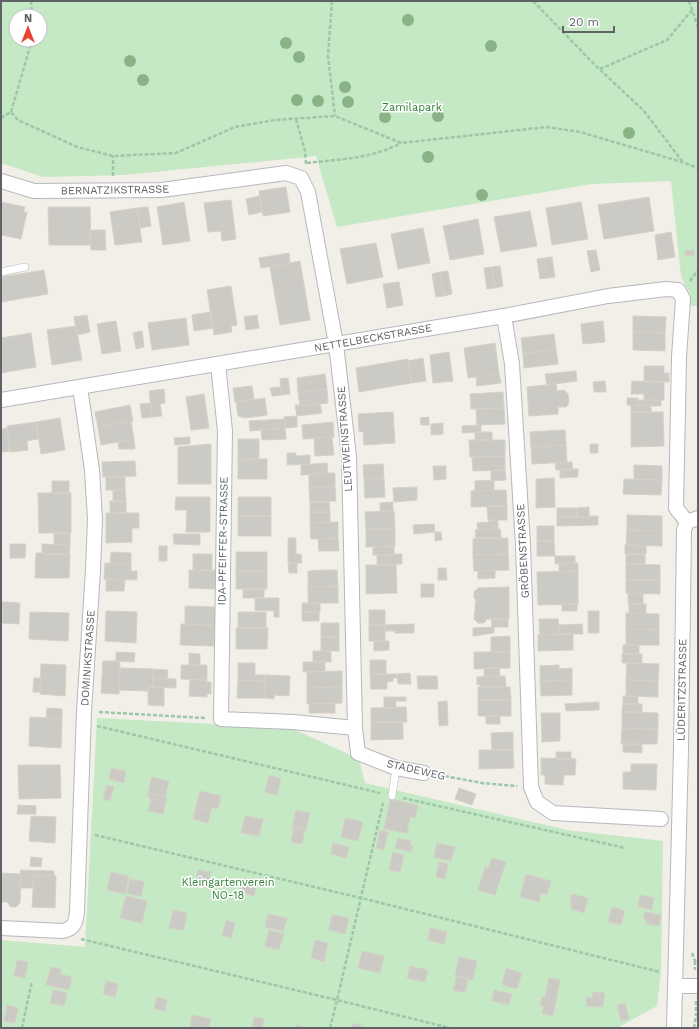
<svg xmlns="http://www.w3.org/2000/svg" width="699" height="1029" font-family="'Work Sans',sans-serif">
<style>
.green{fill:#c5e8c5;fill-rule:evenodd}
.building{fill:#cccac5;stroke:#d6d1c6}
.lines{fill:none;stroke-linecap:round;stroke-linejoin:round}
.service-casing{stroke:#b5b8bc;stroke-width:8}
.minor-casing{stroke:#b5b8bc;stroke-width:16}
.path{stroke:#9cc7a9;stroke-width:2.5;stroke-dasharray:4 2;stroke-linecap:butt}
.service{stroke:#fff;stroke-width:7}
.minor{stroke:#fff;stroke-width:14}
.tree{fill:#89b387}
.labels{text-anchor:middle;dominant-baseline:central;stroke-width:3;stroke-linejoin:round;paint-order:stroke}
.park-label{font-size:11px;fill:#348238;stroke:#fff}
.street-label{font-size:11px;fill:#5f6368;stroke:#fff}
</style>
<rect width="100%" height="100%" fill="#f1efe8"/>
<path class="green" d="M1,1H698V306H691L690,294L681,276L671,181L592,184L337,227L316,156L124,175L43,177L1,163ZM16,16H40V40H16Z
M97,718L291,728L359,759L365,783L567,830L663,841L661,972L657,1006L617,1028H1V940L85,947Z"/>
<path class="building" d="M286,187L290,212L263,216L259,191Z
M260,196L262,212L249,215L246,199Z
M649,197L654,231L604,239L598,205Z
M231,200L236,239L222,241L221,231L208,232L204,203Z
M1,202L25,207L23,212H27L21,239L1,235Z
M184,202L190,241L163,245L157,207Z
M581,202L588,239L552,245L546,208Z
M48,207H90L91,245H49Z
M148,207L151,226L140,228L137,208Z
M137,208L142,242L115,245L110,212Z
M530,211L537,246L501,252L494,217Z
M478,219L484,254L450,260L443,226Z
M423,228L430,263L398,269L391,234Z
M90,230H105L106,250H91Z
M671,232L675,257L658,260L655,235Z
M376,243L383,277L347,284L340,249Z
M596,250L600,270L591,272L587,251Z
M694,250V255L685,256V251Z
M289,253L290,263L261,268L259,258Z
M552,257L555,277L547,278L544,258Z
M544,258L547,278L540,279L537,259Z
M300,261L310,320L280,325L270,267Z
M500,266L503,286L495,288L492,267Z
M492,267L495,288L487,289L484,268Z
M44,270L48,294L1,302V277Z
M448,271L452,294L444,296L440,272Z
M440,272L444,296L436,297L432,274Z
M399,282L403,305L387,308L383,284Z
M231,286L237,325L231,326L232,332L214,335L207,290Z
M210,312L213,328L194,331L192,315Z
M87,315L90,332L77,335L74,317Z
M257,315L259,328L246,330L244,317Z
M633,316L666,317L665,333L633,332Z
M186,318L189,345L152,350L148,323Z
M116,321L121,351L102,354L97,324Z
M603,321L605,342L583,344L581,324Z
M76,326L82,360L52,365L47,330Z
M142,331L144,347L136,349L133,333Z
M633,332L665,333V351L633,350Z
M31,333L36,367L1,373V338Z
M554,334L556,349L523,354L521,338Z
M495,343L499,374L468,378L464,348Z
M556,349L558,364L524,368L523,354Z
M449,352L453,381L433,383L430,355Z
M423,358L426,381L411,383L408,361Z
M408,359L411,383L359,392L356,368Z
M644,366H664V373H669V382L644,381Z
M576,371L577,381L547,385L545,374Z
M325,374L327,389L298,393L297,378Z
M499,374L501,383L477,386L476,377Z
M288,378L290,394L282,395L280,379Z
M605,381L606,392H594L593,382Z
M632,381L664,382V400H644V394H631Z
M556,384L557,391L564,390L568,394L569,403L566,407H558V414L529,416L527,387Z
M252,386L254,400L235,402L233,388Z
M281,387L282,395L272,396L270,388Z
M164,389L165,403L160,404L162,416L152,417L149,391Z
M327,389L328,403L300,406L298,393Z
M503,392L504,408L471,409L470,394Z
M204,394L209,428L191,430L186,397Z
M265,398L267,415L246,418L238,416L236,402Z
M627,398H638V406L627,405Z
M638,400H661V406H638Z
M151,403L152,417L142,418L140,404Z
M320,404L322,413L297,416L295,405H300V406Z
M130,405L133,421L98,427L95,412Z
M631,405L651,406V412H631Z
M504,408L505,424L477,425L476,409Z
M393,412L395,443L364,445L363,431L359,432L358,414Z
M631,412H663L664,446L631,447Z
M297,416V427L285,428L284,417Z
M429,417V425H421L420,418Z
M60,418L65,450L41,454L36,422Z
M284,419L285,428L250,431L249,421Z
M131,421L134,439L101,445L98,427Z
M36,422L38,439L27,441L28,450L11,452L7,426Z
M333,422L334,437L303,439L302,425Z
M443,423V434L431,435V424Z
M481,425V432L462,433V426Z
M7,428L10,451L2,452L1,429Z
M285,428L286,439L262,440L261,430Z
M565,430L566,445L531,447L530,432Z
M475,432H492V440H475Z
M190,437V444L175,445L174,438Z
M332,437L334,455L315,456L314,438Z
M134,439L135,449H119L118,442Z
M238,439H259V459L238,460Z
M469,440H505V456L470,457Z
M211,444V484H178V447Z
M590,444H598V453H590Z
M566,445L567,462L532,464L531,447Z
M287,453H296V456L310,455V464L287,465Z
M505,456V470L473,471L472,457Z
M259,459H267V479H238V460Z
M135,461L136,476L103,477L102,462Z
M567,462H572L573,469L556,470L555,463Z
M327,463L328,473L301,475V465Z
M383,464L384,478L364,479L363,465Z
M634,465L662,466V480L634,479Z
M433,466H446V479L434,480Z
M573,469H578V477L560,478V470Z
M505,470L506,480L491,481V471Z
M328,473H335V487L309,488V474Z
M106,477H125V490H106Z
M384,478L385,497L365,498L364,479Z
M554,478L555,507L536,508V479Z
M624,479L662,480L661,495L623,494Z
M494,480V490L475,491V481Z
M52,481H69V493H52Z
M335,487L336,501L310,502L309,488Z
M417,487V500L394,502L393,488Z
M113,490H125L126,501H113Z
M506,490L507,506L471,507V491Z
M38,493H71V533H39Z
M176,497H210V532H186L187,510H175Z
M238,497H271V516H238Z
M110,501H126V513H110Z
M310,502H329L330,512H310Z
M393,502V511L380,512V503Z
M487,506H507V520H488Z
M589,507V517H577V508Z
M557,508H577V517H557Z
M394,511L395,529H366L365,512Z
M310,512H330V522L310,523Z
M106,513H139V528H132V542L106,543Z
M627,515L662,516V531L627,530Z
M238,516H271V536H238Z
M598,516V525L557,526V517Z
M489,520H498V529L478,530L477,523L489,522Z
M330,522H338V538L311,539L310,523Z
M434,524L435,532L414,534L413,525Z
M537,526H554V541H537Z
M366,529H395V546L366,547Z
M500,529L501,538H476L475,530Z
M627,530L662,531V546L626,545Z
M435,532H441L442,540L435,541Z
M54,533H70V545L54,544Z
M173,534H200V545L174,544Z
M288,538H296V554H301L302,563H288Z
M338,538L339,551H319L318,539Z
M476,538H508V554L473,555V539Z
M537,541H554L555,556H537Z
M10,544H26L25,558H10Z
M42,544L70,545L69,554H42Z
M625,545L646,546V554H625Z
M159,546H167V561H159Z
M394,546V555H373V547Z
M111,552L131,553V564L110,563Z
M236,552H267V571H236Z
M36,553L70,554L69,578H35Z
M193,554H212V570H193Z
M402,554V564L377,565V555Z
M508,554L509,570L474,571L473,555Z
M626,554H645V564H626Z
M555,556H575V563L555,564Z
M105,563L131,564V571H137V580L104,579Z
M288,563H297V573H289Z
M578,563V571L559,572V564Z
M626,564L660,565V580H626Z
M366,565H396L397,593L366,594Z
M438,568H446L447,580H438Z
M189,570H216L215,589L189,588Z
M326,570H337L338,586L308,587V571Z
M495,570V578L478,579V571Z
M236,571H267V589H236Z
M578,571V604L538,605L537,572Z
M106,579L125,580L124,591H106Z
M626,580H660V594L626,593Z
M421,584H434V597H421Z
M338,586V603H308V587Z
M509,587V619H487L484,623H478L474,619L476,600L474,598V592L478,588Z
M243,589H264V598H243Z
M628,593L643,594V604H628Z
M255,598H279V617H274V611L255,610Z
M1,602H4L3,613H1Z
M4,602L20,603L19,624L2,623Z
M302,603H320V612H302Z
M562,604H577V611H562Z
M629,604H646V614L629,613Z
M185,606L215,607V625L185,624Z
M369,610H385V625H369Z
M106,611L137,612L136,643L105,641Z
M588,611H599V633H588Z
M30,612L69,613L68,641L29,639Z
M238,612H266V628H238Z
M302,612H319V621H302Z
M626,613L659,614V630L626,629Z
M491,619H508V627H492Z
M539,619H558L559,634L540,635Z
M321,623H339V637H321Z
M181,624L215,625L214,646L180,645Z
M414,624V633H395V631H385V625Z
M582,624L583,634H559L558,625Z
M369,625H385V641H369Z
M494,627V633L473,636V628Z
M236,628H268L267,649H236Z
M626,629L659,630V645H626Z
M573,634V650L538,651V635Z
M510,636V652H491V637Z
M321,637H339V651H321Z
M374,641H389V650L374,651Z
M623,645H639V654H623Z
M313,651H331V662H313Z
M116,652L135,653L134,662L116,661Z
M474,652H510V668L474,669Z
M189,653L200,654V665H189Z
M622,654H642V663H622Z
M370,660H386V674H370Z
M103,661H120L119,694L101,693Z
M303,662H325V671L303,672Z
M238,663H255V675H265V681L238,680Z
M627,663L659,664L658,681L626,680Z
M41,664L66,665L65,696L40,694Z
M181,665H207V680L181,679Z
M559,665V669L572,668V680L540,681V666Z
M120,668L153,669V687H148V691L119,690Z
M484,668H499L500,676L484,677Z
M153,669L168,670L167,679L153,678Z
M342,671V687L307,688V672Z
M410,673L411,684H398L397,674Z
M370,674H397V678H393V681L387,682V689H371Z
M265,675L290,676L289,696L274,695V699L264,698Z
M417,676H437L438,689H418Z
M505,676L506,687H480V684L477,685V677Z
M34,678H41L40,692H33Z
M153,678L176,679V688L153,687Z
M190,680H207V682H211V694H207V697L189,696Z
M238,680L265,681L264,698H237Z
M572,680V695L541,696L540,681Z
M626,680L658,681V697L626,696Z
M148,687L164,688V706L148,705Z
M342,687V703L307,704V688Z
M478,687H510L511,700H478Z
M623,696H638V704H623Z
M384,697H406V701H396V708H384Z
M478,700H511V716H478Z
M447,701L448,725L439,726L438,702Z
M599,702V710L566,711L565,704Z
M309,704H335V713H309Z
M623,704H642V712H622Z
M406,707L407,722H371V708Z
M47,708L62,709V719L46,718Z
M622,712L658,713V729L622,728Z
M541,713H560V741L542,742Z
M486,716H500V724H486Z
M30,717L62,719L61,748L29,746Z
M371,722L403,723V739L371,740Z
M622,728L658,729L657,744H621Z
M513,732V750H492L491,733Z
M623,744H642V753L623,752Z
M479,750H513L514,768L479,769Z
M556,752H571V759H556Z
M541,758L576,759L575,775H564L563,785L545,784V775H541Z
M631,764H657L656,790L623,789V772H631Z
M18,765H60L61,798L19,799Z
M111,768L126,771L124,783L109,779Z
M269,775L281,779L277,795L265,792Z
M152,777L169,781L165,797L148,793Z
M107,785L114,787L110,801L103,799Z
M459,788L476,794L472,805L455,799Z
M200,791L221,796L218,809L212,807L211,810L196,806Z
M148,793L167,797L163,814L148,811L151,798L148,797Z
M390,799L418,805L415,818L410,817L407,833L384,829Z
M18,805L36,806V814H17Z
M196,806L211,810L208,823L193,819Z
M296,810L310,813L306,830L292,827Z
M31,816L56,817L55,843L29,841Z
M245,816L263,819L259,836L241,833Z
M345,818L363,822L358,841L341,837Z
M294,827L305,830L302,844L291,842Z
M380,830L388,832L384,850L376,848Z
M398,838L411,841L410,845L413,846L411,852L395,848Z
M333,843L349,847L346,858L331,854Z
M437,843L455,847L451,861L434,857Z
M393,852L404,855L400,872L389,870Z
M31,857L42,858L41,867L30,866Z
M492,858L506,862L495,895L478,890L485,867L488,868Z
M439,862L448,864L445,879L436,877Z
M20,870L54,871V876L34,875L33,888H21Z
M198,870L211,872L207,888L195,885Z
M111,872L129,876L125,894L107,890Z
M1,873L21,874L20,903L16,907H11L7,902H1Z
M526,874L551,881L547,895L541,893L539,902L520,897Z
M34,875L56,876L55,908L32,907Z
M245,878L258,882L254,896L240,892Z
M130,879L144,882L141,897L127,893Z
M572,894L588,898L584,913L571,909L572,903H570Z
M640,895L654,898L652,910L638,907Z
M126,896L147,901L142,923L120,918Z
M612,907L625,911L621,925L608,922Z
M173,910L187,913L184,930L169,928Z
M645,912L661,915L659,926L646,924V919H643Z
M268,914L287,918L283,931L265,927Z
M332,915L349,918L345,934L329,930Z
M226,920L235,923L231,938L222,935Z
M430,928L447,932L444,944L428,940Z
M269,930L284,934L279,950L265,946Z
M315,940L328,943L324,962L311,958Z
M362,951L384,956L380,973L358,968Z
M459,957L477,961L473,980L455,976Z
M17,960L28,962L25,978L14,976Z
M410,966L428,970L425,982L407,978Z
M51,967L61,969L60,974L72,977L69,990L46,985Z
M506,968L522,973L517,989L502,985Z
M457,976L468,978L465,993L453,990Z
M549,978L560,980L553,1016L542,1013L544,1006L540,1005L542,997H545Z
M106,981L118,984L115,997L103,994Z
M53,990L67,993L64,1006L50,1003Z
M494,990L512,994L509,1005L492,1001Z
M593,992L605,993L603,1007L586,1006L587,997L592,998Z
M157,997L167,1000L165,1011L154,1009Z
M625,1003L629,1019L621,1021L617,1005Z
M7,1005L18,1008L15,1023L4,1021Z
M192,1015L211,1019L209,1028H190Z
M254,1017L264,1019L262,1028H252Z
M353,1023L367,1028H351Z
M297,1025L308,1028H296Z"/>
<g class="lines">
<defs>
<path id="service" d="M1,272L25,267
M392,796L396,768"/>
<path id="minor" d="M1,181L34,191L162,190L286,173L301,178L308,192L336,344L349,456L355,728
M504,316L512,364L523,545L531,787L537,802L553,813L661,819
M218,364L225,431L221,719L293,722L355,728L358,753L396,768L424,773
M1,400L504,316L608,296L666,289L678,290L683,299L679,357L676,508L687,522
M687,522L698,518
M1,928L63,931C75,928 76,922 77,911L84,711L93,570L95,519L92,470L80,387
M675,986H698
M674,1028L681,750L684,530L687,522"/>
</defs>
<use href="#service" class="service-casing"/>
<use href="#minor" class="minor-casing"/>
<path class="path" d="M31,1L32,16
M325,1H332
M332,1L328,56L335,116
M533,1L593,63L644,111L682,161
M689,1L698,27
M600,69L667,40L692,10
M11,112L32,40
M1,118L11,112L18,120L77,147L113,156L176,153L235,127L275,120L335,116L401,143L547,127L580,132L682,162L698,168
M296,119L305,151L306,164
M307,163C339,159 372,159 401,143
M113,176V156
M690,281L698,270
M99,712L205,718
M97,726L380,793
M439,775L482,783L517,786
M403,798L625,848
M95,835L361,898L660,972
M81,939L337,1000L383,803
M692,953L695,961L698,962
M695,961V970
M696,1001V1016
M22,1028L32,981
M330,1028L337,1000L450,1028
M694,1028L696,1016L698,1015"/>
<use href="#service" class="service"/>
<use href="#minor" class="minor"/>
</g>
<g class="tree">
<circle cx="408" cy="20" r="6"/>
<circle cx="286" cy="43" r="6"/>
<circle cx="491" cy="46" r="6"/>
<circle cx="299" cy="57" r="6"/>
<circle cx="130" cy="61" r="6"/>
<circle cx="143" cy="80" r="6"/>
<circle cx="345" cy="87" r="6"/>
<circle cx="297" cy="100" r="6"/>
<circle cx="318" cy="101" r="6"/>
<circle cx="348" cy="102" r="6"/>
<circle cx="438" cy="116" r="6"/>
<circle cx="385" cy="117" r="6"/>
<circle cx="629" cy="133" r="6"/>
<circle cx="428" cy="157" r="6"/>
<circle cx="482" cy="195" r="6"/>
</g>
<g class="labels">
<g class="park-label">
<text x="412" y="107">Zamilapark</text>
<text x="228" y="882">Kleingartenverein<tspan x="228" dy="13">NO-18</tspan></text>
</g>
<g class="street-label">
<text transform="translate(115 190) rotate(-1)">BERNATZIKSTRASSE</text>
<text transform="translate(373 338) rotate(-10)">NETTELBECKSTRASSE</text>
<text transform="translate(345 439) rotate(-94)">LEUTWEINSTRASSE</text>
<text transform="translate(223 541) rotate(-89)">IDA-PFEIFFER-STRASSE</text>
<text transform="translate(523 551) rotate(-93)">GRÖBENSTRASSE</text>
<text transform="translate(88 658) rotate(-86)">DOMINIKSTRASSE</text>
<text transform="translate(682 690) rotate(-89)">LÜDERITZSTRASSE</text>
<text transform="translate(416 770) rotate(13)">STADEWEG</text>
</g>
</g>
<rect width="699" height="1029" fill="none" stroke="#5f6368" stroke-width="4"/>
<g transform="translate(28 28)"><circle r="19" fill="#ffffff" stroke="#bfc1c3"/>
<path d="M0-3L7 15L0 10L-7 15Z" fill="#ea4335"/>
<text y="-6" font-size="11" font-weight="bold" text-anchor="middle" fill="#5f6368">N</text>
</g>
<path d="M563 26v6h51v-6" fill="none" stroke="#5f6368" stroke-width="2"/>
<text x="569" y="26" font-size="12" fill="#5f6368" stroke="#ffffff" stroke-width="3" paint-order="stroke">20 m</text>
</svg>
